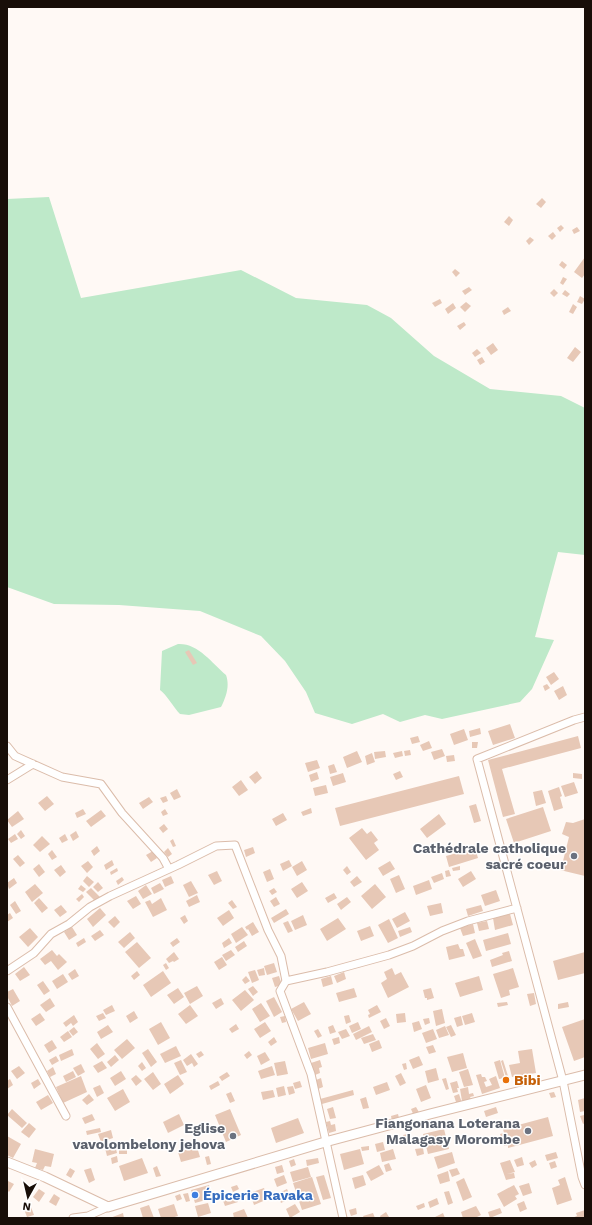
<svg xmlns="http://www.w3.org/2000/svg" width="592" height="1225" font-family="'Work Sans',sans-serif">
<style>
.green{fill:#bee9c9}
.building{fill:#e7c8b6}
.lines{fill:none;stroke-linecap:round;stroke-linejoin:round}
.minor-casing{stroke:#dbbcaa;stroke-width:9}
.tertiary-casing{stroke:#dbbcaa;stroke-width:11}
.minor{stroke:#fff;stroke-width:7}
.tertiary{stroke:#fff;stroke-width:9}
.worship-dot{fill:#6b7280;stroke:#fff;stroke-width:1.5}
.food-dot{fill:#e8710a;stroke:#fff;stroke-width:1.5}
.shop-dot{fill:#3f7fe0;stroke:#fff;stroke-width:1.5}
.labels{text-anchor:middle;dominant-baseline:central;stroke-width:3;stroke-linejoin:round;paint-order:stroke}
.worship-label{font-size:14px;font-weight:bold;fill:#5b616d;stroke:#fff;text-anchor:end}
.food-label{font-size:14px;font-weight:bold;fill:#c56008;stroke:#fff;text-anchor:start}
.shop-label{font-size:14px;font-weight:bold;fill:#366cbe;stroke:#fff;text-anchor:start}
</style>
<rect width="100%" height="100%" fill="#fff9f5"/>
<path class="green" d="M49,197L81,298L241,270L296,298L367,305L391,318L434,356L490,389L561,396L585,408V555L558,552L535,637L554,640L532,689L520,702L442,719L425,715L400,722L383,714L352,724L315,713L306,692L285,661L261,636L200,611L119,605L54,604L7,587V199Z
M178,644C198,643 212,663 226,675C230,686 226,697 221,707L189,715L180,714C174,708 166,694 160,690L162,651Z"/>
<path class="building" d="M542,198L546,202L541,208L536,204Z
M509,216L513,220L509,226L504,222Z
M561,225L564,228L560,232L557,228Z
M577,227L580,231L574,234L572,230Z
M553,232L556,236L552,240L548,236Z
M530,237L534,240L529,245L526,241Z
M585,257V274L582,278L574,272Z
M562,261L567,265L564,269L559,265Z
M455,269L460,273L456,277L452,272Z
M563,277L567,279L563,285L560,283Z
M469,287L472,290L465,295L462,291Z
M554,289L558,293L554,297L550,293Z
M565,290L570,294L567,297L562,294Z
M580,296L585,299L582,304L577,302Z
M440,299L442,303L435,307L432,303Z
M466,302L471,306L465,312L460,307Z
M453,303L456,308L448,314L445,309Z
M573,304L577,307L573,314L569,312Z
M508,307L511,311L504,315L502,311Z
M464,322L466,325L460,330L457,326Z
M493,343L498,350L491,355L486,348Z
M575,347L581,352L573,362L567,358Z
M477,349L481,353L475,357L472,353Z
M482,357L485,362L480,365L477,360Z
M189,650L197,663L193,665L185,652Z
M554,672L559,679L551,685L546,677Z
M547,684L550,688L545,691L543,686Z
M563,686L567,695L559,700L554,691Z
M510,724L515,738L493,745L488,731Z
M480,728L481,734L470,737L469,731Z
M464,729L468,740L454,745L450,734Z
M418,736L420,742L412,744L410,738Z
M578,736L581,748L502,769L515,814L503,817L488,760Z
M429,741L432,748L423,751L420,745Z
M472,742H478L477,748H472Z
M442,749L445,756L434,760L431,752Z
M410,750L411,755L405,756L404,751Z
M357,751L362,762L347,768L343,757Z
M385,751L386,757L375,759L374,752Z
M402,751L403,756L395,758L393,753Z
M372,753L375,762L367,765L365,756Z
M454,755L455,761L447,762L446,756Z
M317,760L320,768L308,772L305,763Z
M334,764L337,772L330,774L328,766Z
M257,771L262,778L255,784L249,777Z
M400,771L403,777L396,780L393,774Z
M317,772L319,779L311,782L309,775Z
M343,773L346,782L333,786L330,777Z
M573,773L582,774V779L573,778Z
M459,776L464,794L340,826L335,808Z
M241,780L248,790L239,796L232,787Z
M574,782L578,793L565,797L561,786Z
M326,785L328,793L315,796L313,788Z
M559,787L562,796L560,797L563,808L554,811L548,791Z
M177,789L181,797L174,800L170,793Z
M542,790L546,803L536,806L533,792Z
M47,796L54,804L45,811L38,803Z
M166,796L168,801L163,803L160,798Z
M149,797L153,802L143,809L139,803Z
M476,804L481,821L474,823L469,806Z
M543,807L551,831L514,843L506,819Z
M311,808L312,813L303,816L301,812Z
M83,809L86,814L77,818L75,813Z
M165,809L168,814L163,816L161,812Z
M101,810L106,816L91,827L86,821Z
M18,811L24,819L12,827L7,820Z
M283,813L287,820L276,826L272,819Z
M439,814L446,824L427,838L420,829Z
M585,819V876L560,870L556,865L563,861L569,837L562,834L566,822L573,823Z
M164,824L168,829L163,833L159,828Z
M362,828L367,834L371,831L378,840L374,843L379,850L366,860L349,838Z
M21,830L25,836L21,839L17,834Z
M76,831L79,837L73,841L70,835Z
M15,834L18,839L11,843L8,839Z
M65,834L68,840L62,843L59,838Z
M42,836L50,844L40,852L33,845Z
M173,839L176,846L173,847L170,841Z
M97,846L100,851L94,856L91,851Z
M451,846L453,851L447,853L445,848Z
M253,847L255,853L246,857L244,850Z
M168,848L172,854L168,857L164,852Z
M475,848L478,858L449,867L446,856Z
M52,850L57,857L52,860L48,854Z
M153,851L157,858L151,862L146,855Z
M18,855L25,863L20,867L13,859Z
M112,860L114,865L106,870L104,865Z
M289,860L292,866L283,871L280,864Z
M88,861L93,867L87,873L81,866Z
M302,861L307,870L297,876L292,867Z
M390,861L395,869L383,876L378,868Z
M39,864L45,872L39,877L33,869Z
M61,865L66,872L60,877L54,870Z
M347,866L351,872L347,875L343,870Z
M460,866V870L453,871L452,868Z
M117,868L118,871L111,875L110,872Z
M270,869L274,879L267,882L263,872Z
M449,870L451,876L446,877L445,871Z
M217,871L222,881L214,885L208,875Z
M471,871L476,879L463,887L458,879Z
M442,873L444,879L434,883L431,877Z
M399,875L405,889L396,893L390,879Z
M87,876L94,882L89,887L83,881Z
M171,876L174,883L165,887L162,880Z
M357,876L362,882L354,887L350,882Z
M122,877L124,880L118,885L116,881Z
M14,878L17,883L9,889L7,883Z
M429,880L432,889L416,895L413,886Z
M191,881L198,893L189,897L183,885Z
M98,882L103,888L98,892L93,887Z
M302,882L308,891L297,898L291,889Z
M160,883L164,889L154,894L151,888Z
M35,884L43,893L32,902L25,892Z
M375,884L386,897L372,909L361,896Z
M81,885L86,889L83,892L78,889Z
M146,885L152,894L143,899L138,891Z
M91,888L100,897L95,901L86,892Z
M274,888L277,892L272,895L269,891Z
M496,890L500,901L485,906L481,895Z
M334,893L337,898L328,903L325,898Z
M82,894L84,897L79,902L76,899Z
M197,895L200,902L189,907L186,901Z
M136,896L141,904L133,909L127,901Z
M276,897L280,904L274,907L270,901Z
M347,897L351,902L341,910L337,904Z
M39,898L48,908L42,913L34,903Z
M161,898L167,910L153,917L145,902L150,900L152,904Z
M232,900L237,907L233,909L228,903Z
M15,901L21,911L16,914L10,905Z
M441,903L443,913L430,916L427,906Z
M61,905L67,912L60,917L54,910Z
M481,905L483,911L468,916L466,909Z
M100,908L106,915L93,927L87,919Z
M286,909L289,914L274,923L271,918Z
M229,910L234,918L223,926L217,918Z
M405,912L410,921L397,928L392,919Z
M10,913L13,918L7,922V915Z
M510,914L513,925L495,930L493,918Z
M185,915L188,921L184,924L180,918Z
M303,915L307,925L295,930L291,921Z
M115,916L120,922L114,928L108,922Z
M338,918L346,929L327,941L320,929Z
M389,919L398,938L388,943L378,925Z
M288,921L293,931L288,933L283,923Z
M487,921L489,929L479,931L477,923Z
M253,922L259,932L252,936L248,929L247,930L245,927Z
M473,924L475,933L463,936L460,928Z
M370,926L374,936L361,941L357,931Z
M72,927L77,935L69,940L64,932Z
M242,927L248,935L236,943L231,934Z
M410,927L412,932L400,937L398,931Z
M30,928L38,937L28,947L19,937Z
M100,930L104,935L95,941L91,936Z
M130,932L135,938L124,948L118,942Z
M508,933L511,944L486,951L483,940Z
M84,938L86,942L78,947L76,943Z
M177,938L180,942L173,947L170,943Z
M229,938L232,943L224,948L222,943Z
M475,939L482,956L473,959L466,943Z
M244,941L247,946L238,952L235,947Z
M137,942L151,958L139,968L125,952Z
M458,944L460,949H463L465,956L449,960L446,947Z
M52,950L57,956L59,954L67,962L58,970L51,961L45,965L40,959Z
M231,950L235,955L226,961L222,955Z
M509,951L512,961L492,967L490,960L503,955L502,953Z
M174,952L179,959L174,962L173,961L169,963L166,959Z
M585,952V973L558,980L553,961Z
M222,957L227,965L219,970L214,962Z
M166,963L169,968L166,970L163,965Z
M274,963L277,972L267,975L264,966Z
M24,967L30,975L20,981L15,974Z
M264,968L265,975L259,976L257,970Z
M392,968L395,975L401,972L409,987L388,998L381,983L387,979L384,972Z
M513,968L519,987L509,990L510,995L501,998L493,974Z
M75,969L79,976L72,980L68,974Z
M255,970L259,980L252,983L248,972Z
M137,971L140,975L134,980L131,976Z
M163,971L171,983L151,997L143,985Z
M344,972L346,979L337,983L334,976Z
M63,974L68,982L57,989L52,981Z
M246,976L250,981L245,984L242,980Z
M279,976L282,985L275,987L272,978Z
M331,976L333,984L323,987L321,979Z
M479,976L483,990L460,997L455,983Z
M43,981L50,991L44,995L37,985Z
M197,986L203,996L190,1004L184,993Z
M253,986L258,992L253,996L248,989Z
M178,988L184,997L174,1004L167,995Z
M354,988L357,997L339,1002L336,993Z
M431,988L434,998L427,1000V998H425L423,990Z
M13,989L20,1001L12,1006L7,996V992Z
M245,990L254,1000L241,1011L232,1000Z
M534,993L536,1004L530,1006L527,994Z
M274,997L282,1012L274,1017L266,1001Z
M50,998L55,1006L46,1012L40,1005Z
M221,998L224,1004L216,1009L212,1003Z
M304,1002L311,1014L298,1021L291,1009Z
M507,1002L508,1005L498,1007L497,1003Z
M568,1002L569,1007L558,1009V1004Z
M261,1003L270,1016L260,1022L252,1009Z
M112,1005L115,1011L106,1015L103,1010Z
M190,1005L198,1016L186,1024L178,1014Z
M377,1005L381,1012L369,1018L368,1015L370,1014L368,1010Z
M442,1009L445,1023L436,1026L433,1011Z
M134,1011L138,1018L130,1023L126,1016Z
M40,1013L45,1020L36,1026L31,1019Z
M103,1013L106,1018L99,1021L96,1016Z
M405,1013L406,1022L397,1023L396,1014Z
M472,1013L475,1022L465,1025L462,1016Z
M74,1015L78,1022L73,1026L71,1023L66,1027L63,1023Z
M349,1015L351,1022L346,1024L344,1016Z
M285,1016L286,1022L282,1023L280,1017Z
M461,1016L463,1025L457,1027L454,1018Z
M386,1018L390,1026L384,1029L380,1021Z
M429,1018L430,1023L425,1025L423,1019Z
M585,1019V1057L574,1061L562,1027Z
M419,1021L422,1029L414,1032L412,1023Z
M161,1022L170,1038L158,1045L149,1029Z
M265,1022L271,1031L260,1038L254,1029Z
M358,1022L361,1029L352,1033L349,1026Z
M236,1024L239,1029L232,1033L229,1029Z
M108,1025L113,1032L101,1039L97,1032Z
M333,1025L336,1032L330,1034L328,1027Z
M451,1025L456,1035L451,1037L446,1027Z
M369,1026L372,1032L356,1040L353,1034Z
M445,1026L449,1035L439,1038L436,1030Z
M74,1027L78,1032L73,1036L69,1031Z
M318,1029L322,1036L318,1038L314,1031Z
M346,1029L350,1036L342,1039L338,1032Z
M433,1029L437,1039L426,1043L422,1033Z
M68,1031L72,1037L64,1042L60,1037Z
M373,1034L376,1040L364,1044L361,1038Z
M274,1037L277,1042L271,1046L268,1042Z
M339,1037L340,1043L334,1045L332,1039Z
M127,1039L135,1048L122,1059L114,1050Z
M52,1040L57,1048L49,1053L44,1045Z
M379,1040L382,1048L372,1052L369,1044Z
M97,1043L105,1054L98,1059L90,1049Z
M325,1043L328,1054L311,1059L308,1048Z
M433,1045L436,1052L429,1054L426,1047Z
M176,1046L181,1056L165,1063L160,1054Z
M72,1049L74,1055L61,1061L59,1055Z
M148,1049L157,1062L151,1067L142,1053Z
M532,1049L536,1073L512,1077L509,1065L520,1063L518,1051Z
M201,1051L204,1055L199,1058L196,1054Z
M249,1051L252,1055L247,1059L244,1055Z
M265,1052L270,1060L261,1065L257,1056Z
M463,1053L467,1068L452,1072L447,1057Z
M191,1054L198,1064L194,1067L192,1063L187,1066L183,1060Z
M115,1055L119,1060L111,1067L107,1062Z
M56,1056L59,1061L52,1065L49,1060Z
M419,1056L423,1065L413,1069L409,1060Z
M181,1060L187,1072L180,1075L174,1063Z
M320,1060L322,1067L319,1068L320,1073L315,1075L311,1063Z
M500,1060L505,1078L499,1079L494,1062Z
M503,1060L508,1076L506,1077L501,1061Z
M102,1061L107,1068L98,1073L93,1066Z
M285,1061L288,1074L277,1076L274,1063Z
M142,1062L146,1068L142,1071L138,1066Z
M406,1063L407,1069L404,1070L402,1064Z
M81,1064L85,1072L78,1076L73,1068Z
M19,1066L25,1073L17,1079L11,1071Z
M272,1066L275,1075L261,1079L258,1071Z
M53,1067L56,1074L50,1077L47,1071Z
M436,1068L439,1080L428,1083L425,1071Z
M468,1069L473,1085L464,1087L459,1072Z
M73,1071L76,1077L66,1082L63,1076Z
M121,1071L126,1079L115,1086L110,1078Z
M153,1072L161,1084L153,1090L144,1079Z
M227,1072L230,1076L222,1081L219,1077Z
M401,1073L406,1083L400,1086L395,1076Z
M481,1074L482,1077H485L487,1081L484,1082L486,1087L492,1085L489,1079L496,1076L500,1088L482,1094L476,1075Z
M136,1075L142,1081L136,1086L131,1079Z
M178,1075L184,1084L170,1094L164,1084Z
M81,1076L87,1092L63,1103L56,1087Z
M321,1078L323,1087L318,1089L316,1080Z
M446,1078L449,1089L446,1090L442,1079Z
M10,1079L13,1085L7,1089V1081Z
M38,1079L41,1084L34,1089L31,1083Z
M218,1081L220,1085L211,1090L209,1086Z
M300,1081L302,1087L295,1089L293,1083Z
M457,1081L459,1088H457L458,1092L453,1093L450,1083Z
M387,1082L390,1090L376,1095L373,1087Z
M100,1085L104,1093L97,1097L93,1088Z
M426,1085L431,1098L421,1102L416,1089Z
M284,1086L286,1095L278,1097L276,1088Z
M293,1086L295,1093L289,1095L287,1087Z
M468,1087L469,1094L473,1093L474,1096L470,1097L471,1099L462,1101L460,1089Z
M123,1089L130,1102L115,1111L107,1098Z
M273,1090L275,1097L263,1100L261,1092Z
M353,1090L354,1095L322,1104L320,1099Z
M231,1092L235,1101L230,1103L226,1094Z
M554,1092L556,1097L551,1098L549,1093Z
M89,1094L94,1100L87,1105L82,1100Z
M459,1094L462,1103L457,1105L454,1096Z
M48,1095L53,1103L41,1110L36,1102Z
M366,1097L369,1108L363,1109L360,1099Z
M585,1098V1111L580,1112L578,1100Z
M333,1107L336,1118L330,1119L327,1109Z
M416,1107L420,1114L414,1116L411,1109Z
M496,1107L498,1113L486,1117L484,1111Z
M12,1109L27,1123L22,1128L7,1115Z
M230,1109L241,1135L226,1142L215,1115Z
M92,1114L95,1120L85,1124L82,1118Z
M179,1114L184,1125L168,1133L163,1122Z
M398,1114L399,1118L392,1121L391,1116Z
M584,1115L585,1123L583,1124L580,1116Z
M548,1117L553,1136L508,1148V1145L504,1146L500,1134L504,1133L503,1129Z
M298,1118L304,1133L276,1143L271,1128Z
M330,1121L331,1125L335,1124L336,1131L329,1133L326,1122Z
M29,1123L36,1129L29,1138L21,1132Z
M100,1128L101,1132L87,1135L86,1131Z
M444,1129L449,1149L428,1154L423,1134Z
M111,1130L113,1138L101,1142L98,1134Z
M408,1134V1140H403V1135Z
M7,1136L21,1144L13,1158L7,1155Z
M383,1142L385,1150L377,1152L375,1144Z
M115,1145L117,1153L107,1156L105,1148Z
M119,1145H127V1154H119Z
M369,1146V1150L362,1151L361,1147Z
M197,1147L200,1157L181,1162L178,1152Z
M423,1148L424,1154L417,1156L415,1149Z
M35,1149L54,1154L51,1167L45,1166L43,1170L35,1168L37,1163L32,1162Z
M360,1149L364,1164L344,1170L340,1154Z
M393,1149L396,1159L382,1162L380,1153Z
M452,1152L455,1163L438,1169L434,1157Z
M556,1152L558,1158L547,1161L545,1155Z
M117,1156L118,1162L112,1164L111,1158Z
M209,1156L211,1164L207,1165L205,1157Z
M522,1157L524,1165L517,1167L514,1160Z
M142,1158L148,1173L124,1181L119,1166Z
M318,1158L319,1163L307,1166L306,1160Z
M294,1159L296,1165L291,1167L289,1161Z
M510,1160L515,1172L507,1174L514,1173L515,1178L506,1180L500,1163Z
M535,1160L537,1165L532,1168L529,1163Z
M555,1161L557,1167L551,1169L549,1163Z
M389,1163L392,1170L386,1172L384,1165Z
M282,1165L284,1172L277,1174L275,1167Z
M379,1165L384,1174L371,1181L366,1172Z
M157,1166L161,1176L156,1177L153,1168Z
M308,1167L311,1177L293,1182L290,1172Z
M70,1168L75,1171L71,1178L66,1175Z
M91,1168L95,1180L89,1183L84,1170Z
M457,1168L460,1174L452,1177L449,1170Z
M448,1171L450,1181L440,1184L437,1175Z
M284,1175L287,1183L277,1187L274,1179Z
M324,1175L331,1198L323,1200L316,1177Z
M363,1175L366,1185L355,1189L352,1178Z
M312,1177L321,1204L302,1210L293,1183Z
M565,1177L572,1200L557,1205L552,1188L560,1185L558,1180Z
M464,1178L472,1197L463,1201L456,1182Z
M8,1181L14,1184L9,1192L7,1190Z
M529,1183L532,1193L523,1196L519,1186Z
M209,1185L213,1198L195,1203L191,1190Z
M237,1185L239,1189L233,1192L231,1187Z
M514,1185L519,1194L515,1196L517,1199L504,1207L497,1194Z
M264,1188L268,1199L254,1205L250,1193Z
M39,1189L45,1193L39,1202L33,1197Z
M287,1189L291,1198L281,1203L277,1194Z
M449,1191L453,1203L448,1205L444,1192Z
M188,1193L190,1201L186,1202L183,1194Z
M54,1194L60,1198L56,1206L49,1202Z
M180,1194L182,1199L177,1201L175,1196Z
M235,1194L238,1202L225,1206L222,1198Z
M437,1198L439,1204L430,1208L428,1202Z
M524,1201L527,1209L520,1212L517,1204Z
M208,1203L211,1213L198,1217L195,1206Z
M424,1203L425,1207L418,1210L416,1206Z
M174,1204L178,1216L171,1218H161L158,1209Z
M295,1204L300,1212L290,1218L286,1209Z
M149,1205L154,1218H143L140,1208Z
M476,1206L481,1215L475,1218H463L461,1212Z
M31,1207L34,1215L27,1217L24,1209Z
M356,1208L357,1214L351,1216L349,1210Z
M500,1208L502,1213L490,1218L488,1212Z
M244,1209L248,1218H234L233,1213Z
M585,1210V1218H572L577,1216L576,1213Z
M386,1212L389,1217L381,1218L380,1216Z
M123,1213L124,1218H110Z
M373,1213L375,1218H364L363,1216Z
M443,1213L445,1218H433Z"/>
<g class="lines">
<defs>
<path id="minor" d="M585,717L574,720L477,759L563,1081L582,1177L585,1185
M7,746L15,756L62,777L101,784L122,813L163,858L169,869
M7,780L33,764
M7,971L34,953L51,934L69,924L90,907L110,896L178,865L216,846L235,845L268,930L281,956L286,981L327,972L389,955L413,946L442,931L468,921L517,908
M286,981L280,991L311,1074L343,1218
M7,1007L66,1116
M73,1218L88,1216L108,1207"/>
<path id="tertiary" d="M7,1162L45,1177L108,1207L325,1142L430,1114L585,1075"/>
</defs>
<use href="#minor" class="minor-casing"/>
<use href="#tertiary" class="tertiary-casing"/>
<use href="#minor" class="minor"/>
<use href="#tertiary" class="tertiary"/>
</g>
<g class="worship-dot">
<circle cx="574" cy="856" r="4"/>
<circle cx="528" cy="1131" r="4"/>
<circle cx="233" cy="1136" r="4"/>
</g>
<circle class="food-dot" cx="506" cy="1080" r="4"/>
<circle class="shop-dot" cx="195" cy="1195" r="4"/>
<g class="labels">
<g class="worship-label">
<text x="566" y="848">Cathédrale catholique<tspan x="566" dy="16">sacré coeur</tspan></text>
<text x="520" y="1123">Fiangonana Loterana<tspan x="520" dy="16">Malagasy Morombe</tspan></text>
<text x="225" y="1128">Eglise<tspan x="225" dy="16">vavolombelony jehova</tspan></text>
</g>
<g class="food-label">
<text x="514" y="1080">Bibi</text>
</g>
<g class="shop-label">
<text x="203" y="1195">Épicerie Ravaka</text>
</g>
</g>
<rect width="592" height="1225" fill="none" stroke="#180e08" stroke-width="16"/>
<g transform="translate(28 1197) rotate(188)" stroke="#ffffff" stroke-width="3" paint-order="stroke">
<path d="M0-3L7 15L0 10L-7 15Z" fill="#180e08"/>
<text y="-6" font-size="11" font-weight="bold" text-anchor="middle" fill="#180e08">N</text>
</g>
</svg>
